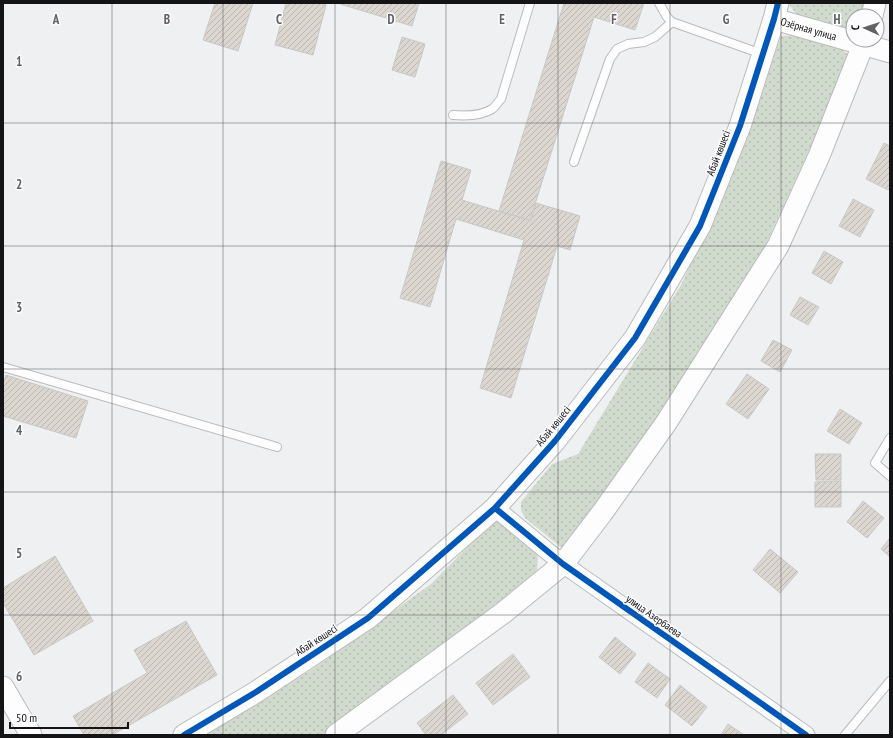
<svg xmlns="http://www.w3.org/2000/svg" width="893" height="738" font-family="'PT Sans Narrow',sans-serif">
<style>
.grass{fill:url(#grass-dots)}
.building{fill:url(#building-hatch);stroke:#c8c8c8}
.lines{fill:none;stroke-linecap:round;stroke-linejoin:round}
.service-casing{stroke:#babbbc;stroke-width:10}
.minor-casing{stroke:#babbbc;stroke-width:19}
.tertiary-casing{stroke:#babbbc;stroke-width:23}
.service{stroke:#fdfdfd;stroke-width:8}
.minor{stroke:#fdfdfd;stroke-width:17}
.tertiary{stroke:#fdfdfd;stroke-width:21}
.cycleway-casing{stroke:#fcfcff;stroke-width:8}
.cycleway{stroke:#0057b8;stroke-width:6}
.grid{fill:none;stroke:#616163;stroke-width:1;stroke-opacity:0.55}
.labels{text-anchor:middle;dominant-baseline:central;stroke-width:3;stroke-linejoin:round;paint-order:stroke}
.street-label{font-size:11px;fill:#141416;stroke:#fcfcff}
.grid-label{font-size:13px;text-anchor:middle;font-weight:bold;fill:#616163;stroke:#fcfcff;stroke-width:3;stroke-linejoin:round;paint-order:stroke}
</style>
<defs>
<pattern id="grass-dots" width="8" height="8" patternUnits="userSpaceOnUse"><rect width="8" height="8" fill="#d0dbce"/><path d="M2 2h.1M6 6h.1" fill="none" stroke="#b2bbb0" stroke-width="1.8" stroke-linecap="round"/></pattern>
<pattern id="building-hatch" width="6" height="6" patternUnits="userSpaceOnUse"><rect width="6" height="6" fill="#dbd6cf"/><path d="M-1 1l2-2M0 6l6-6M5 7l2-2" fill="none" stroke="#bbb7b1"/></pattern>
</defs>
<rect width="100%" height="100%" fill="#eff0f2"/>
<path class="grass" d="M788,3H867L862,16H853V26L843,28L797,15Z
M802,35L839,46L847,54L846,70L748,283L576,542L562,548L525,518L521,510V502L552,464L578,454L681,285L739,159L781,36Z
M501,520L531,542L538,554L537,572L442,646L324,735H202L311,670L431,584L493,521Z"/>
<path class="building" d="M215,3H253L238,51L203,40Z
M286,3H320L326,5L313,55L275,45Z
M337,3H419L412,26Z
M564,3H644L635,30L594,17L530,220L499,211Z
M402,37L425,44L415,77L392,70Z
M884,143L890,146V187L888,190L866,179Z
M441,161L471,170L462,200L531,221L536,203L580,216L570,250L557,246L511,398L480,388L524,240L456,219L430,307L400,298Z
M853,199L874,210L860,237L839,226Z
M824,251L843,262L831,284L812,273Z
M800,297L819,307L808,325L790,315Z
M773,340L792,350L780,372L761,361Z
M747,374L769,389L748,419L726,404Z
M6,375L88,401L76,438L3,416V385Z
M840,409L862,423L849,444L827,431Z
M815,454H841V480H816Z
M841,481V507H815V482Z
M863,501L884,518L867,538L847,522Z
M890,538V557L881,549Z
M770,549L798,572L780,593L753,570Z
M55,556L93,621L34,655L3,603V588Z
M186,621L217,675L112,735H84L73,716L147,673L134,650Z
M615,637L636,654L620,674L599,657Z
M513,654L530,677L493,705L476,683Z
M648,663L670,679L657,698L635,682Z
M680,685L707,707L692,726L665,705Z
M453,695L468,714L441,735H426L417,723Z
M728,724L744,735H721Z"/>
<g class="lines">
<defs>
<path id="service" d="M659,3L667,17L672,22L762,54
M453,115C465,116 481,116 492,109C495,107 498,102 501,99L530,3
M574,162L610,59L617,49L628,44L644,42L655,37L672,22
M3,367L277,447
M890,438L875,463L890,476
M845,735L890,681"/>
<path id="minor" d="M495,508L563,564L806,735"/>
<g id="tertiary">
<path d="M872,16L875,3"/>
<path id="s1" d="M774,19L890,52"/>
<path d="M3,687L31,735"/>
<path d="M184,735L256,692L368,618L495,508L555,441L635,338L700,226L740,126L774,19L778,3"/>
<path d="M336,735L503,613L563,564L602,513L666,423L778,246L819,156L865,40"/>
</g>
</defs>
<use href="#service" class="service-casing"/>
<use href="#minor" class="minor-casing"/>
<use href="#tertiary" class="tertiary-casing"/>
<use href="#service" class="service"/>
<use href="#minor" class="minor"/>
<use href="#tertiary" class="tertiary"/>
<defs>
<path id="cycleway" d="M495,508L563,564L806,735
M184,735L256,692L368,618L495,508L555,441L635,338L700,226L740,126L774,19L778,3"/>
</defs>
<use href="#cycleway" class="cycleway-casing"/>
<use href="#cycleway" class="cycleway"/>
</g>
<path class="grid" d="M112,3V735M223,3V735M335,3V735M446,3V735M558,3V735M670,3V735M781,3V735M3,123H890M3,246H890M3,369H890M3,492H890M3,615H890"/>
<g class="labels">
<g class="street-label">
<text stroke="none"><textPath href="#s1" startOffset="36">Озёрная улица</textPath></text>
<text transform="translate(718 153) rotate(-69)">Абай көшесі</text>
<text transform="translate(553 426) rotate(-51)">Абай көшесі</text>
<text transform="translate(654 616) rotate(35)">улица Азербаева</text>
<text transform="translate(316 640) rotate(-33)">Абай көшесі</text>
</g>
</g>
<g class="grid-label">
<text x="56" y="24">A</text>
<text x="167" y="24">B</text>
<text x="279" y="24">C</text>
<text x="391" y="24">D</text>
<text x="502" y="24">E</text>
<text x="614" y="24">F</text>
<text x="726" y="24">G</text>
<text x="837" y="24">H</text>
<text x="19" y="66">1</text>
<text x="19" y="189">2</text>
<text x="19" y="312">3</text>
<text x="19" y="435">4</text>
<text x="19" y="558">5</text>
<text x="19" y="681">6</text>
</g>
<rect width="893" height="738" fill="none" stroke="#141416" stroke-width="8"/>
<g transform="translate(865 28) rotate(273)"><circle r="19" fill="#fcfcff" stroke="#9f9fa2"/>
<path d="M0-3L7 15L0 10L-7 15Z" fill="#616163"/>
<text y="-6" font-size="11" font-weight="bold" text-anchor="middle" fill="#141416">С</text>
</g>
<path d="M10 722v6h118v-6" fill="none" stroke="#141416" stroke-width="2"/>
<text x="16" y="722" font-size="12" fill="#141416" stroke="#fcfcff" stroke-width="3" paint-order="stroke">50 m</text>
</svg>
